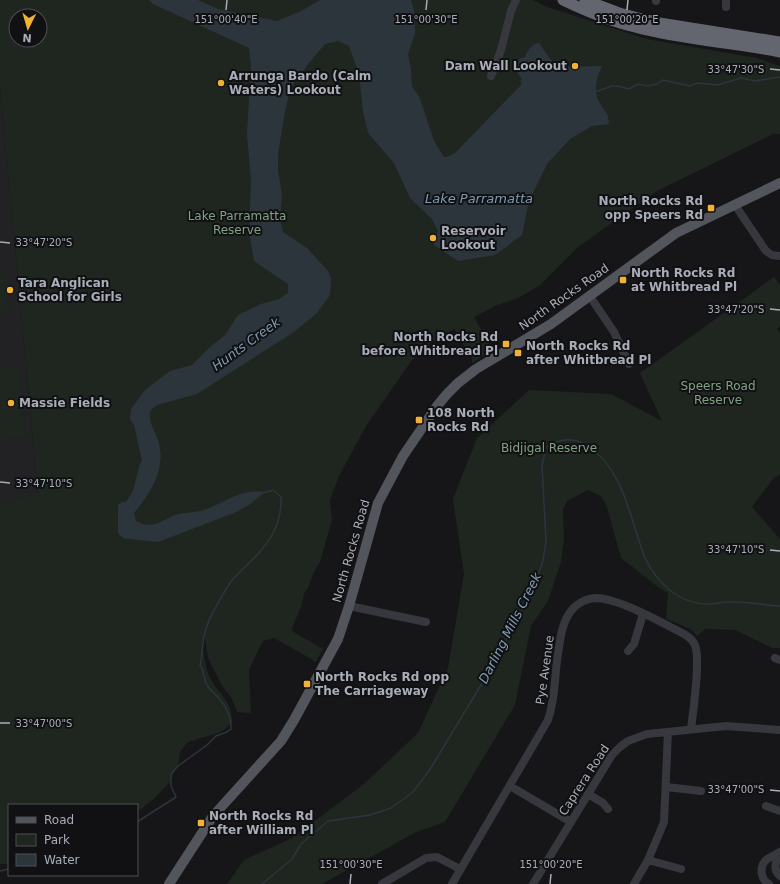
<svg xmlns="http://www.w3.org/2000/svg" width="780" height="884" font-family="'DejaVu Sans',sans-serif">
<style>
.built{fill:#222225}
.green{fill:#1e261f;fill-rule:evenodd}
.water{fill:#2c353c}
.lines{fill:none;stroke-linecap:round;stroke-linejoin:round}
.stream{stroke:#2c353c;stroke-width:1.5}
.minor{stroke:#37383d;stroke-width:8}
.major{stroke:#53555c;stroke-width:10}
.highway{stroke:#63666e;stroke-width:11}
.ticks{fill:none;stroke:#a8adb8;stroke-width:1.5}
.poi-dot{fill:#f2b134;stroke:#111113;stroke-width:1.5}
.labels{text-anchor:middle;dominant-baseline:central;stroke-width:4;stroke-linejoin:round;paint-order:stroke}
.poi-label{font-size:12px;font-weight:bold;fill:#a8adb8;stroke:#111113;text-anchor:start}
.park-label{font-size:12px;fill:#7fa381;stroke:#111113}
.street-label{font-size:12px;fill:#a8adb8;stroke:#111113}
.water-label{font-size:13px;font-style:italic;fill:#7f9bb3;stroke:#111113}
.ticks-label{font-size:10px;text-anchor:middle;fill:#a8adb8;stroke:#111113;stroke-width:4;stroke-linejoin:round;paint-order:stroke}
</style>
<rect width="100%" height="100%" fill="#161618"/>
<path class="built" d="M0,86L38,494L0,505Z"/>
<path class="green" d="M0,0H533L547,7L647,39L757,58L780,66V134H773L657,191L578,247L539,286L518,298L495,306L474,317L491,347L495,349L472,363V359L454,329L432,342L412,360L366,426L339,476L330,500L332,520L320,562L313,574L308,588L304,594L301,607L292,628V631L321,648L324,647L315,663L313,660L274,638L263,641L249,669L251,713L237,712L231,697L222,686L208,658L205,638L202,641C204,655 205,670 212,681C222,698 232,701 232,723L221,732L188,742L180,752L179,762L169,783L155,798L137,812V805H9V864H0V505L38,493L0,86ZM16,16H40V40H16Z
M0,264L9,311L0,312Z
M774,277L780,285V326L777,329L780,333V474L773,479L752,507L780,539V648H772L735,630L705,629L697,636L691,629L666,619L668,593L658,587L621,558L607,507L601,496L588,490L567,501L563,509L564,539L561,562L548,601L531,626L515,705L445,822L416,832L322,884H227L244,860L292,838L364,784L418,733L448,668L464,574L453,499L477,438L529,390L611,394L662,421L640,373Z
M19,367L25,437L0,439V369Z"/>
<path class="water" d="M149,0H198L218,9L277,21L301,11L320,0H411L415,14V34L408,54L411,70L412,87L419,96L434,141L444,157H447L455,153L522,84L520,81L522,79L517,72L519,59L525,57C527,51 533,43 539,43L556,67L602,66C596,79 592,93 602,107C608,115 608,113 609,124L592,126L570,139L547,164L529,201L522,235L495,255L458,261L434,245L438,231L432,219L410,198L394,163L368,133L363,111L359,74L349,46L338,41L325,44L309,63L290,89L285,112L278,154V171L282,195L280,219L283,232L307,248L328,271L331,279L330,295L317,313L294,332L197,394L157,405L150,411C149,425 154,428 158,440C167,468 151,493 134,513L136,521C155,531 161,519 179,514C186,512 193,513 200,511C222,505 241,487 265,492L249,505L234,513L158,542L137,540L123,538L118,533V505L122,502H126L133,491L139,467L142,460L134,425L130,419L131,409L145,390L170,371L192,365L210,347L225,335L238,315L261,304L279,299L288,293V284L254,261L249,231L251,181L247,134L251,66L249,48L153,4Z"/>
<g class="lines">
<path class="stream" d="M595,92L612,86H617L629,89L638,84L648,86L657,84L663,80L690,86L697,83L718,85L741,78L755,81L780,77
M137,822L176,797L171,786V774L178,766L207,745L216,736L227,732L231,729C232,717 226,706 218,697C214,693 210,690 207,685C203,677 205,672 200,665C203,654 202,642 205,632C208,619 223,594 230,583C235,576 243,569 249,563C269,544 282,525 281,497L273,490L263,493
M0,871L9,869
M262,884L292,859L301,844L328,821L370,815L391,808L412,793L429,771L484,680L531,594L543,561L546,540L542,466L546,447C560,438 574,437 588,446C625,471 630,520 645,558C650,569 661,584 671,591C681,599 694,604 707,604C715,604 722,602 729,602C745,601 763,605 780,606"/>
<path class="minor" d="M656,1V0
M726,7V0
M491,76L501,50L511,11L516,0
M735,205L766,251L772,255L780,256
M589,295L614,332L629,364
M349,606L426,622
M628,651L634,644L643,614
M775,658L780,660
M510,786L571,822
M666,787L701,791
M588,794L603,803L608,809
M766,806L780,811
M780,854C776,861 772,869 780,876
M648,860L681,869
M382,884L426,858L437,857L460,869
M452,884L548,720C556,696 554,678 558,654C560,640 562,622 571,611C577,603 587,598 597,598C620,599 663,623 684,634C689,637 693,640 695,645C701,660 693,711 691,729
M533,884L612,755L620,747L628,741L647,734L726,726L780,730
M634,884L648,860L664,822L668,732
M769,884C761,880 759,868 765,861C769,857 775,855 780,852"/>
<path class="major" d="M169,884L213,816L281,741L294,720L338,639L349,606L378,503L403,456L437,406L447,394L458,383L476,369L551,324L676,233L780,183"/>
<path class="highway" d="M563,0C586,11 610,21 635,27C682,40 732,42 780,52
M585,0L619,13L653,22L780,42"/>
</g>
<path class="ticks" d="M226,10L227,0M426,10L427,0M627,10L628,0M770,69L780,70M0,242L10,243M770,309L780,310M0,482L10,483M770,550L780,551M0,723H10M770,790L780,791M350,884L351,874M550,884L551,874"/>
<g class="poi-dot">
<circle cx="575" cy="66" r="4"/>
<circle cx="221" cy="83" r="4"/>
<rect x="707" y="204" width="8" height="8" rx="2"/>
<circle cx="433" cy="238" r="4"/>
<rect x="619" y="276" width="8" height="8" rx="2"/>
<circle cx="10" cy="290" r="4"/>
<rect x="502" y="340" width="8" height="8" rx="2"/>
<rect x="514" y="349" width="8" height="8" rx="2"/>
<circle cx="11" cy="403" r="4"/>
<rect x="415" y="416" width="8" height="8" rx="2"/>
<rect x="303" y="680" width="8" height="8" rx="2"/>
<rect x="197" y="819" width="8" height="8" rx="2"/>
</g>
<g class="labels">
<g class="poi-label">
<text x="567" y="66" text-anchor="end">Dam Wall Lookout</text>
<text x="229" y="76">Arrunga Bardo (Calm<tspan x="229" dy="14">Waters) Lookout</tspan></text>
<text x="703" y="201" text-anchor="end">North Rocks Rd<tspan x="703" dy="14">opp Speers Rd</tspan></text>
<text x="441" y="231">Reservoir<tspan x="441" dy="14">Lookout</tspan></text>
<text x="631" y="273">North Rocks Rd<tspan x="631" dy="14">at Whitbread Pl</tspan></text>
<text x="18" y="283">Tara Anglican<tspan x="18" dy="14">School for Girls</tspan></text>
<text x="498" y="337" text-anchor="end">North Rocks Rd<tspan x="498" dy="14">before Whitbread Pl</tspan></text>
<text x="526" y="346">North Rocks Rd<tspan x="526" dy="14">after Whitbread Pl</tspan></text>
<text x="19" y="403">Massie Fields</text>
<text x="427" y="413">108 North<tspan x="427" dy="14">Rocks Rd</tspan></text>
<text x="315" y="677">North Rocks Rd opp<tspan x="315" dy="14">The Carriageway</tspan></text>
<text x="209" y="816">North Rocks Rd<tspan x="209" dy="14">after William Pl</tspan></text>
</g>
<g class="park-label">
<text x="237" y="216">Lake Parramatta<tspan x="237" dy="14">Reserve</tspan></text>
<text x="718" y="386">Speers Road<tspan x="718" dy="14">Reserve</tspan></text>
<text x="549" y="448">Bidjigal Reserve</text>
</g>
<g class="street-label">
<text transform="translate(564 297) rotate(-35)">North Rocks Road</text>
<text transform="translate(351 551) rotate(-74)">North Rocks Road</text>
<text transform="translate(545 670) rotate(-82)">Pye Avenue</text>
<text transform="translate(584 780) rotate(-57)">Caprera Road</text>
</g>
<g class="water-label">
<text x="479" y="198">Lake Parramatta</text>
<text transform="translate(246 344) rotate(-36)">Hunts Creek</text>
<text transform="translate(510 628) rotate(-63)">Darling Mills Creek</text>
</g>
</g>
<g class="ticks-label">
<text x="226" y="23">151°00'40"E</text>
<text x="426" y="23">151°00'30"E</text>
<text x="627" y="23">151°00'20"E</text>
<text x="736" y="73">33°47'30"S</text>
<text x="44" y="246">33°47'20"S</text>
<text x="736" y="313">33°47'20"S</text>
<text x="44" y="487">33°47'10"S</text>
<text x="736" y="553">33°47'10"S</text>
<text x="44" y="727">33°47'00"S</text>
<text x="736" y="793">33°47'00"S</text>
<text x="351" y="868">151°00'30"E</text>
<text x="551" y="868">151°00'20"E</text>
</g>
<rect x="8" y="804" width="130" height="72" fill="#111113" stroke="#4d4f55"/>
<rect x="16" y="817" width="20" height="6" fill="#53555c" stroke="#4d4f55"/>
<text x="44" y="824" font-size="12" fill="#a8adb8">Road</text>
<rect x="16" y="834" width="20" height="12" fill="#1e261f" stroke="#4d4f55"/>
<text x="44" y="844" font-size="12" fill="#a8adb8">Park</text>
<rect x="16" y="854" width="20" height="12" fill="#2c353c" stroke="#4d4f55"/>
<text x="44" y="864" font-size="12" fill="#a8adb8">Water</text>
<g transform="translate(28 28) rotate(185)"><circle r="19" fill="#111113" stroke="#4d4f55"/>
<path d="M0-3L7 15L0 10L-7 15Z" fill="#f2b134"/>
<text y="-6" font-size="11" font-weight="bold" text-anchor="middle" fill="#a8adb8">N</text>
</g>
</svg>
